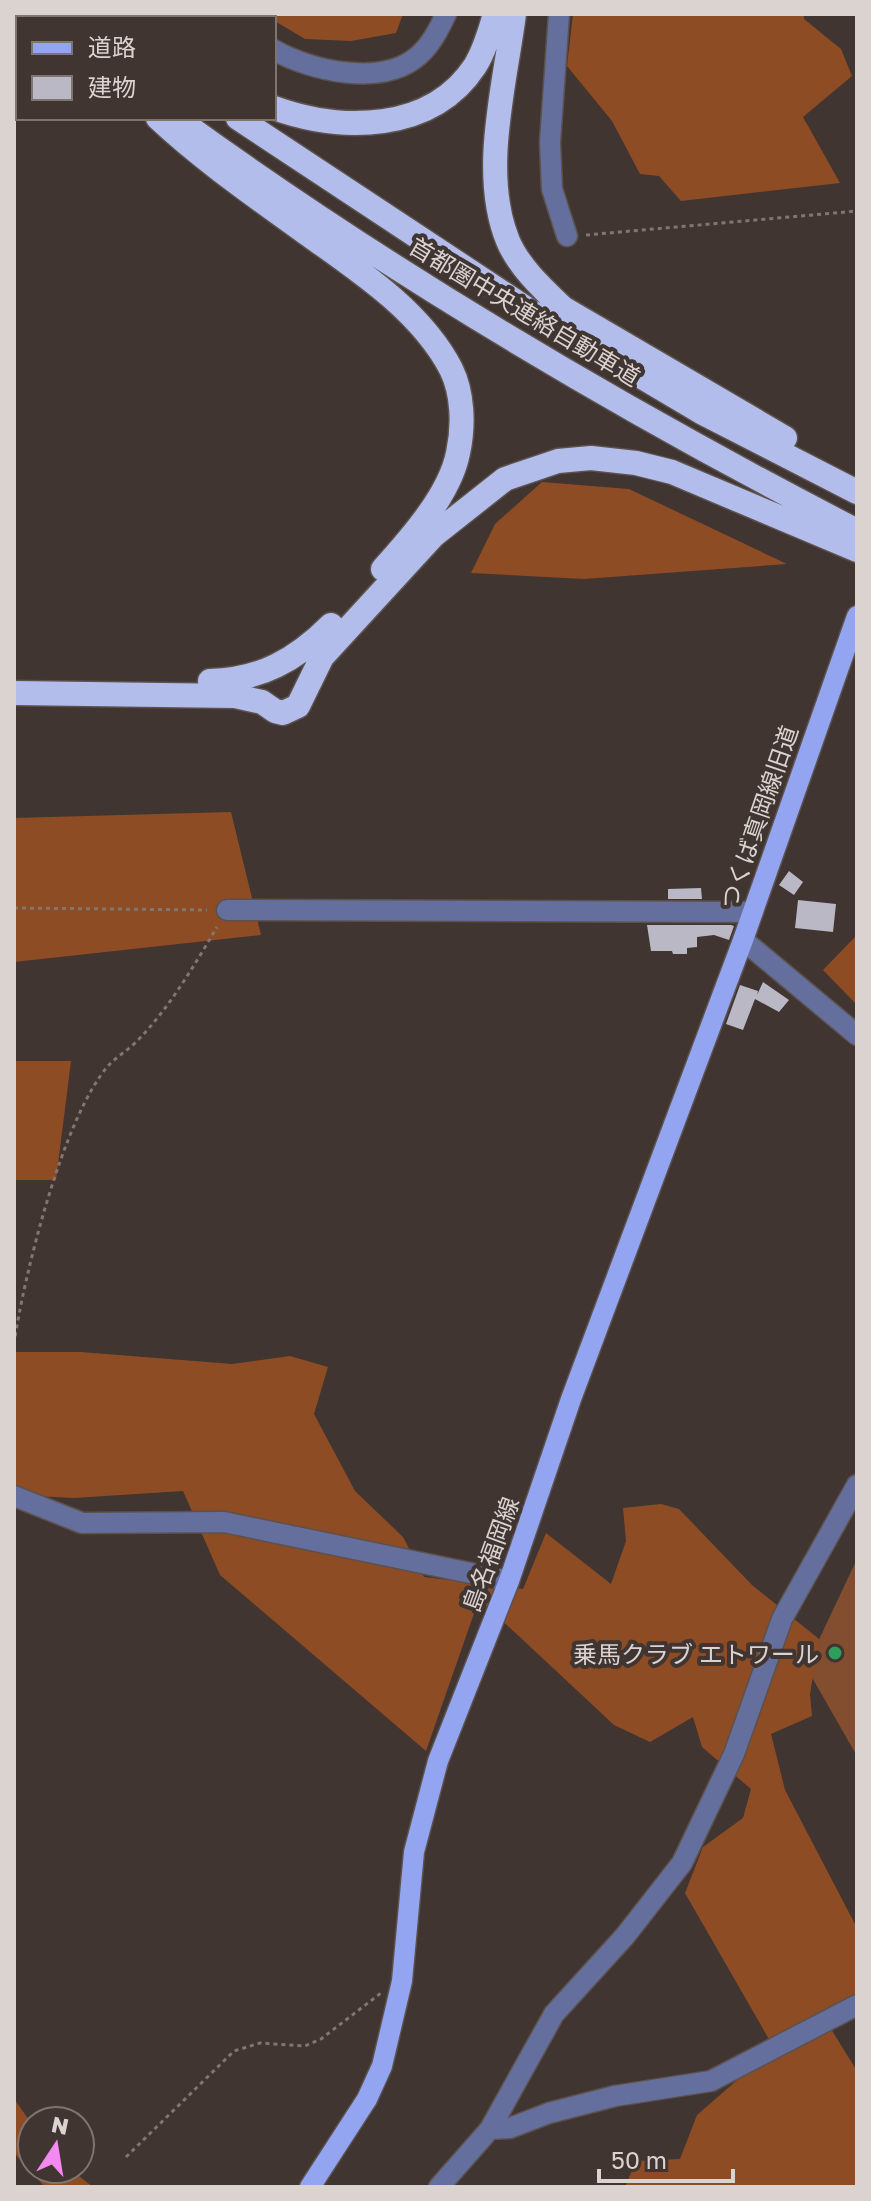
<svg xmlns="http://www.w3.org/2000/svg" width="871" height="2201" font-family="'Golos Text','Noto Sans JP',sans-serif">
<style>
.green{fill:#834d2f}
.forest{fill:#8e4c25}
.building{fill:#bab8c4}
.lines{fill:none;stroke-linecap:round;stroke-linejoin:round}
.minor-casing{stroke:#5c514d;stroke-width:23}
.major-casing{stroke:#5c514d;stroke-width:23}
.highway-casing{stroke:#5c514d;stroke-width:27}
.path{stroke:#807672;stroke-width:3;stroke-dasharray:4 4;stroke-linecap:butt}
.minor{stroke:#646f9d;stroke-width:20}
.major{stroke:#93a4f0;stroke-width:20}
.highway{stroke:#b2bdeb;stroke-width:24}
.leisure-dot{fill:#2e9e5b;stroke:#403530;stroke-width:3}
.labels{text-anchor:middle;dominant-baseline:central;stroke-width:8;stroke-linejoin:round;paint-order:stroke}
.street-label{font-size:24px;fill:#dad3d0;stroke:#403530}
.poi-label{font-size:24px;fill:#dad3d0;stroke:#403530;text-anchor:end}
</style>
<rect width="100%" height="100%" fill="#403530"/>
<path class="green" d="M857,1559V1756L806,1667Z"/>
<path class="forest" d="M263,14H403L396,33L351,41L305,39Z
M573,14H804V19L841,49L852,76L803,117L840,183L681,201L659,176L640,174L612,121L567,66Z
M542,482L629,489L787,564L584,579L471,573L495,524Z
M231,812L261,935L14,962V818Z
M857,935V1005L823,970Z
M14,1061H71L56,1180H14Z
M14,1352H81L232,1364L290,1356L328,1367L314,1414L355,1491L403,1537L424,1577L523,1589L546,1533L611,1584L626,1541L623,1508L661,1504L679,1509L752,1585L819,1639L810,1694L812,1716L771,1734L785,1790L857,1928V2000L831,2029L857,2071V2187H625L636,2161L680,2159L697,2115L774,2048L685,1893L703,1847L743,1818L751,1789L702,1747L693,1717L650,1742L614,1725L479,1599L426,1751L220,1575L183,1491L74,1498L14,1495Z
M14,2099L32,2124V2169H70L93,2187H45L14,2153Z"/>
<path class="building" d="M789,871L803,882L794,895L779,885Z
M701,888L702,899H668V889Z
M798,900L836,904L833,932L795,928Z
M647,925H731L734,926L729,940L714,935L697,937V947L687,948V954H673L672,951H651Z
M763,982L789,1000L779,1012L755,999L743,1030L726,1024L740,985L758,991L757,995Z"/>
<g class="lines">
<defs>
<path id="minor" d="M218,14L224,18
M559,14L550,142L552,189L567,236
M274,50C311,71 382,87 418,56C431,45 439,29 446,14
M227,910L752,912
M743,940L857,1035
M14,1496L82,1523L224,1522L509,1581
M490,2129L510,2128L549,2113L615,2096L711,2081L857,2005
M439,2187L490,2129L554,2014L625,1936L682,1863L734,1754L782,1619L857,1485"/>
<path id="major" d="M310,2187L367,2099L382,2066L402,1981L414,1852L438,1761L509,1581L571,1399L743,940L857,616"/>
<path id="highway" d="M37,14L42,18
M94,14L99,18
M116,14L122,18
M514,14C505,85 480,173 508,241C519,267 543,289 563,308L785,438
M274,108C341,132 431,133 475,66C485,50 490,31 495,14
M158,118C204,161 255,196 306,233C358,270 421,311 451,369C463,393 464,426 458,453C450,494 411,538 383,569
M238,118L527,309L701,412L857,492
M179,120C393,275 623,410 857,531
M210,681C260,680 296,660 331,625
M14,693L235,696L262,702L275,711L283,713L298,706L322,657L434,535L505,479L558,461L591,458L636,463L672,472L857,550"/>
</defs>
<use href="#minor" class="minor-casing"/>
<use href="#major" class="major-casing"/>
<use href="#highway" class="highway-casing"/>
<path class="path" d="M586,235L857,211
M14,908L207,910
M14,1344C24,1275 63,1118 108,1066C116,1057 127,1051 136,1042C168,1010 194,966 217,927
M126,2157L234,2051L260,2043L305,2046L321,2039L381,1993"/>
<use href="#minor" class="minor"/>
<use href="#major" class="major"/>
<use href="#highway" class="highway"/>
</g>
<circle class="leisure-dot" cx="835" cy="1653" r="8"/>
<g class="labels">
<g class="street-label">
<text transform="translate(525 311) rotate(31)">首都圏中央連絡自動車道</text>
<text transform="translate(758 817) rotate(-71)">つくば真岡線旧道</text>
<text transform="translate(490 1554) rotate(-70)">島名福岡線</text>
</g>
<g class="poi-label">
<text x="819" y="1653">乗馬クラブ エトワール</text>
</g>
</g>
<rect width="871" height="2201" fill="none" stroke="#dad3d0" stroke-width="32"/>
<rect x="16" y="16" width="260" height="104" fill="#403530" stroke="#7e7470" stroke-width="2"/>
<rect x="32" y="42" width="40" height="12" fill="#93a4f0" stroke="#7e7470" stroke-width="2"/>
<text x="88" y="56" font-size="24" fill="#dad3d0">道路</text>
<rect x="32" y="76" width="40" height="24" fill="#bab8c4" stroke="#7e7470" stroke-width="2"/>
<text x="88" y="96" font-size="24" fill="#dad3d0">建物</text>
<g transform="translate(56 2145) rotate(12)"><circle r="38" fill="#403530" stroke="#7e7470" stroke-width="2"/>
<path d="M0-6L14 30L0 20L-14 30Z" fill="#f389f1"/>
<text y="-12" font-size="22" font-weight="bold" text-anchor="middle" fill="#dad3d0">N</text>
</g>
<path d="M599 2169v12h134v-12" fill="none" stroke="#dad3d0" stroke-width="4"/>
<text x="611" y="2169" font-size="24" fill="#dad3d0" stroke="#403530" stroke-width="6" paint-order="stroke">50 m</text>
</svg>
